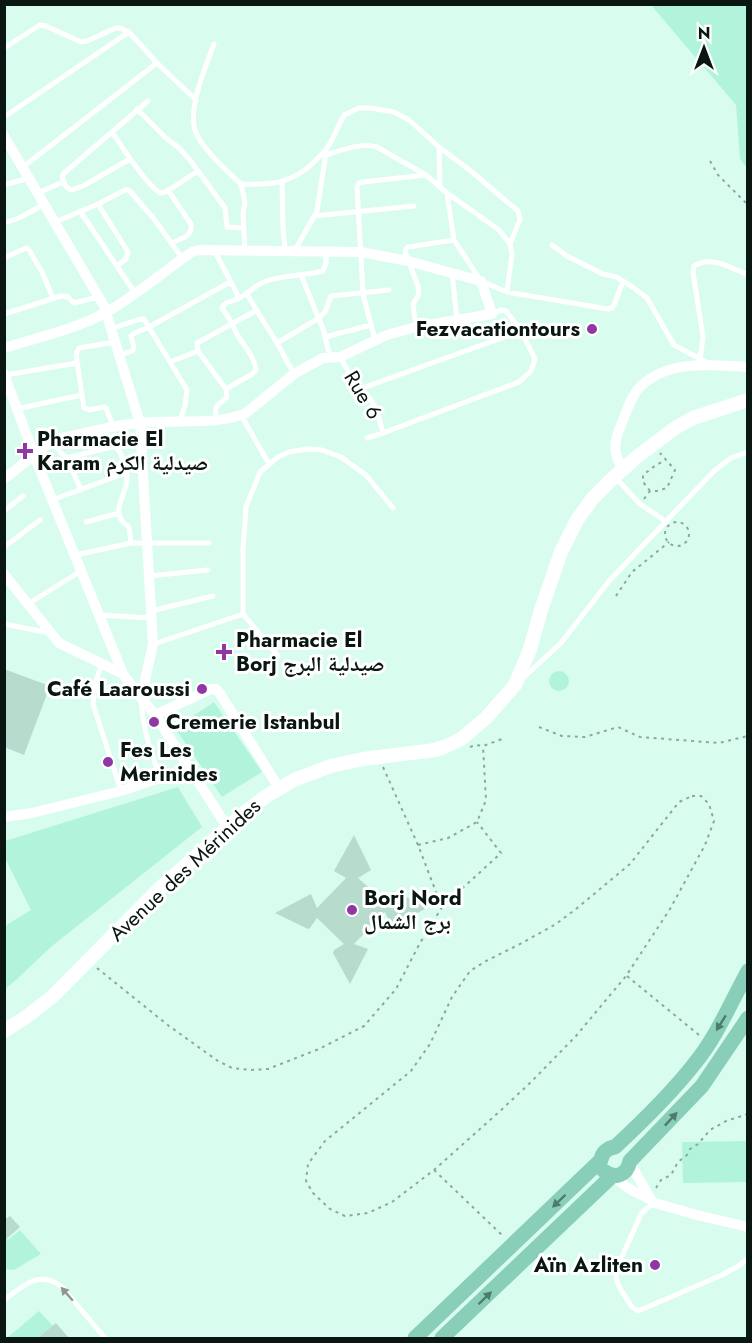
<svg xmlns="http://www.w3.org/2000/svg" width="752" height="1343" font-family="Jost,'Noto Naskh Arabic',sans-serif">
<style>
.green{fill:#b1f4db}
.building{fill:#b7dbcd}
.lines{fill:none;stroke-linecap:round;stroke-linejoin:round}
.path{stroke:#8ca89e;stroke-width:2;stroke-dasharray:3 4.5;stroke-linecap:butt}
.lane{stroke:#fff;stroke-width:5}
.street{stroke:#fff;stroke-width:10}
.secondary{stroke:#fff;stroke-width:14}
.primary{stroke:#88ceb9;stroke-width:15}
.oneway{fill:#4f7b6d}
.oneway2{fill:#909694}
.poi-dot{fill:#8f38a4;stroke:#fff;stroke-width:2}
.labels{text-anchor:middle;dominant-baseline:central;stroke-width:6;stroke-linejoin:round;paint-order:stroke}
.poi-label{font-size:21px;font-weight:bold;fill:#091611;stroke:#fff;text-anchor:start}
.street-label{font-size:21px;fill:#091611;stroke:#fff}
</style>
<rect width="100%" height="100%" fill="#d8fdef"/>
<path class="green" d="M651,5H747V168L740,159L736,105Z
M549 681a10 10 0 1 1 20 0a10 10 0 1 1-20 0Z
M214,702L262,772L222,797L175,728Z
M178,787L202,827L52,946L16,980L5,989V926L31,910L5,858V841Z
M747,1141V1182L683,1183L682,1142Z
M20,1230L41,1254L14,1270L5,1269L4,1236L8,1240Z
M39,1311L53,1326L38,1338H7Z"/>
<path class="building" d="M4,669L50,686L24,755L4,747Z
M354,835L371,870L358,878L386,903L393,891L429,907L392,926L385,912L354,944L368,949L350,984L333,953L334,950L344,944L317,918L310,928L308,929L275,913L311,894L317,908L346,878L334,871Z
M10,1216L20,1227L4,1241V1220Z
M56,1323L69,1338H38Z"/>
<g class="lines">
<path class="path" d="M710,161L718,175L748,205
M650,491L643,482V475L656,465L666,460
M644,499L650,491H657L667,488L675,470L660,453
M665 534a12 12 0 1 1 24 0a12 12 0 1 1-24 0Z
M616,596L632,572L669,542
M539,727L562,736L585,737L618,727L640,737L719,743L748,736
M470,747L476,745L483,746L502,739
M383,767L418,845L441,905
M692,796H701L709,804L714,821L705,845L670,909L626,976L576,1036L531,1082L499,1112L434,1170L392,1202L368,1213L345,1216L330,1209L313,1193L306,1181L308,1164L325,1141L411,1071L430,1044L452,997L470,971L486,961L520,944L556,924L576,909L630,864L679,802Z
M418,845L448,838L477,822L486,800L483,746
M97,968L169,1026L218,1061L232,1068L251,1070L268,1069L319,1049L364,1026L396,989L420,943L442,907L501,853L477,822
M627,976L699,1035
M434,1170L504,1237
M656,1188L661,1180L671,1175L678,1162L687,1155L690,1149L698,1144L710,1130L726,1121L748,1114"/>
<path class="lane" d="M214,44C206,66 188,107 195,130C200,147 228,172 241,184C270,185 292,184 314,162C318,158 323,153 327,148C334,138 338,126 344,115L359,108H371L394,112L409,120L439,147L472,172L518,211L520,219L510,244L512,254L507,292
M4,48L40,25L46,26L81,42L87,41L116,28H120L129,32L157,63L196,100
M137,109L166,138L178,147L190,160L225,208L227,227L244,228
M4,117L129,32
M112,132C124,149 144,182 160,193L166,192L198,171
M439,147L440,187
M325,155C341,151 360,142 377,147L426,175L447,193L499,230L510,244
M130,159L83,186L72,190C66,189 61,180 63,174L148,101
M23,167L157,63
M282,182L283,228L285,250
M241,184L245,202L243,214L245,250
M4,185L29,178
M168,190L191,224C193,237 181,238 172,243
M38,193L63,182
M447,193L454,240L481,281L507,292L608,309L612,308L614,305L623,281
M98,204L128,252L126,259L117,266
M80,211L135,293
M314,216L414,206
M55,222L98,204L125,190H129L154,219L182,258
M4,223L19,218L43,205
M552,245L567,256L603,274L616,277L631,286L647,298L674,345L708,363
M214,250L231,282
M295,250L317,211L326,153
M4,258L26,248L29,250L42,272L53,298
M452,273L457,319
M301,275L323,329L330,356
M246,293L277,343L294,374
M4,314L61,296L68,297L74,303L98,297
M492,314L501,310L506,311L521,331
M416,327L413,304L419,294L418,286L405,252L406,249L408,247L454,240
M111,329L137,320L144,319L187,390L185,405L180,422
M325,337L371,325
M375,340L363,294L357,187L359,183L363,182L426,175
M277,343L319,318L325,312L331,296L389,290
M120,355L132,351L134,348L131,336L133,334L149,327L223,286L231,282L239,298
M340,357L353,379L371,400L377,411L383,433
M700,359L703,337L693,272L694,266C711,255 731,268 748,275
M170,362L198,351
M5,375L77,363
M226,389L252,374L256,370C254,355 244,347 237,334C233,325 228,316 222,308C225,301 231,302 238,299C248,294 255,285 266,281C284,275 304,276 323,271L326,263V251
M360,389L521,331L535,359L531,371L519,382L383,433L367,438
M82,395L76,354L79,348L115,342
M16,409L82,395L84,408L89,410L104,407L106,408L113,426
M241,415L269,464
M216,420C215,400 216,409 227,397L226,389L198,351L197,343L257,310
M52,441L61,453L67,458L111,447C113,447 115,447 116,448C122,451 127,472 127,479C127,495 107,513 129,527L131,543
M67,458L81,490
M616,478L640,504L667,522
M52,500L126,473
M4,511L23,496
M86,522L119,513
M4,547L40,520
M75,555L131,543H209
M149,576L208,570
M28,604L81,571
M151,611L213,596
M99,615L151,618
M4,624L50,633
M154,644L243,614
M278,656L243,614V550L246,507L260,472L278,457L289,452L307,449L322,450L341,457L366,475L393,508
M102,664L95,683L93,704L121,791
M523,678L561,643L609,581L714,471L731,458L748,452
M141,701C144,731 149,748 160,777
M655,1203L647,1208L641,1214L616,1270C614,1284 625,1295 632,1307L638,1311L722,1275L740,1265L748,1258
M4,1300C24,1286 38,1269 62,1287L105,1338"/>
<path class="street" d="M4,136L104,306L140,423L153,644L141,698
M4,348C36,338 76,329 105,313C136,296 163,272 192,252L199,250L361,252L408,261L481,281L492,314L416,327L387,335L340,357L323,358L294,374L246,413C217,426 172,419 140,423C113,425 85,433 58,439L52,441L4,479
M4,374L34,455L123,674L155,715L228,828
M623,468C612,453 614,441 621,425C626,413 631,396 640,387C668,359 712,365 748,367
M4,574L59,643L123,674
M155,715L211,689H216L219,692L279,788
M4,817L32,813L121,791L189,768
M630,1163L650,1198
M614,1176C620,1182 626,1187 633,1191C641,1195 648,1197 655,1203L697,1215L748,1227"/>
<path class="secondary" d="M4,1031L26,1017L52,997L159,889L243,814L265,797L294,780L331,766L363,759L435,750L444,747L461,739L486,718L515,685L530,649L541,610L561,552L577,520L592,499L614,477L638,456L675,428L693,418L748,400"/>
<path class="primary" d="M604,1171C615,1180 627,1175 630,1161L702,1086L748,1018
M415,1338L601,1160C602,1153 607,1148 615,1147C643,1121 671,1094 695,1063C717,1036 731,1002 748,971
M442,1338L612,1176"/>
</g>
<defs><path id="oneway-solid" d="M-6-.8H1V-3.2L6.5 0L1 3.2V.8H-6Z" transform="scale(1.5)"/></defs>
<g class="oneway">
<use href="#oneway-solid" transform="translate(721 1023) rotate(122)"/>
<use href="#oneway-solid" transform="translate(671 1119) rotate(-47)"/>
<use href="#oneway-solid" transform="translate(559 1201) rotate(136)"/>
<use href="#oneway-solid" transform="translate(485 1298) rotate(-44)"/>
</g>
<use class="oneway2" href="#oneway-solid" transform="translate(67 1294) rotate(-131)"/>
<g class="poi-dot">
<circle cx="592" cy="329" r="6"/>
<path d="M22 442h6v6h6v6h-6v6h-6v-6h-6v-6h6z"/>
<path d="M221 643h6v6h6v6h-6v6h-6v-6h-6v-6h6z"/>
<circle cx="202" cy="689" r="6"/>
<circle cx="154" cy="722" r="6"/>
<circle cx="108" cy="762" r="6"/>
<circle cx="352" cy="910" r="6"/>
<circle cx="655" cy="1265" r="6"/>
</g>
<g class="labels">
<g class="poi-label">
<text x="580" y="329" text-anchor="end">Fezvacationtours</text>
<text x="37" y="439">Pharmacie El<tspan x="37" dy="24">Karam صيدلية الكرم</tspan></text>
<text x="236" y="640">Pharmacie El<tspan x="236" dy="24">Borj صيدلية البرج</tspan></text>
<text x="190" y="689" text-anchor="end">Café Laaroussi</text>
<text x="166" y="722">Cremerie Istanbul</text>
<text x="120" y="750">Fes Les<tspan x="120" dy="24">Merinides</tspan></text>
<text x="364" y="898">Borj Nord<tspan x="364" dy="24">برج الشمال</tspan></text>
<text x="643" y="1265" text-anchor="end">Aïn Azliten</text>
</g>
<g class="street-label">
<text transform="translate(363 395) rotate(59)">Rue 6</text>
<text transform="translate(185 870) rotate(-43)">Avenue des Mérinides</text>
</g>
</g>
<rect width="752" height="1343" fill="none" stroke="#091611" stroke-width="12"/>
<g transform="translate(704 48)" stroke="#ffffff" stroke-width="4.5" paint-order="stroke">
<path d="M0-4.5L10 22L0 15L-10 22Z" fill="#091611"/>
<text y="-9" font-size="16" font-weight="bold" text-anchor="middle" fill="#091611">N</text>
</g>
</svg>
